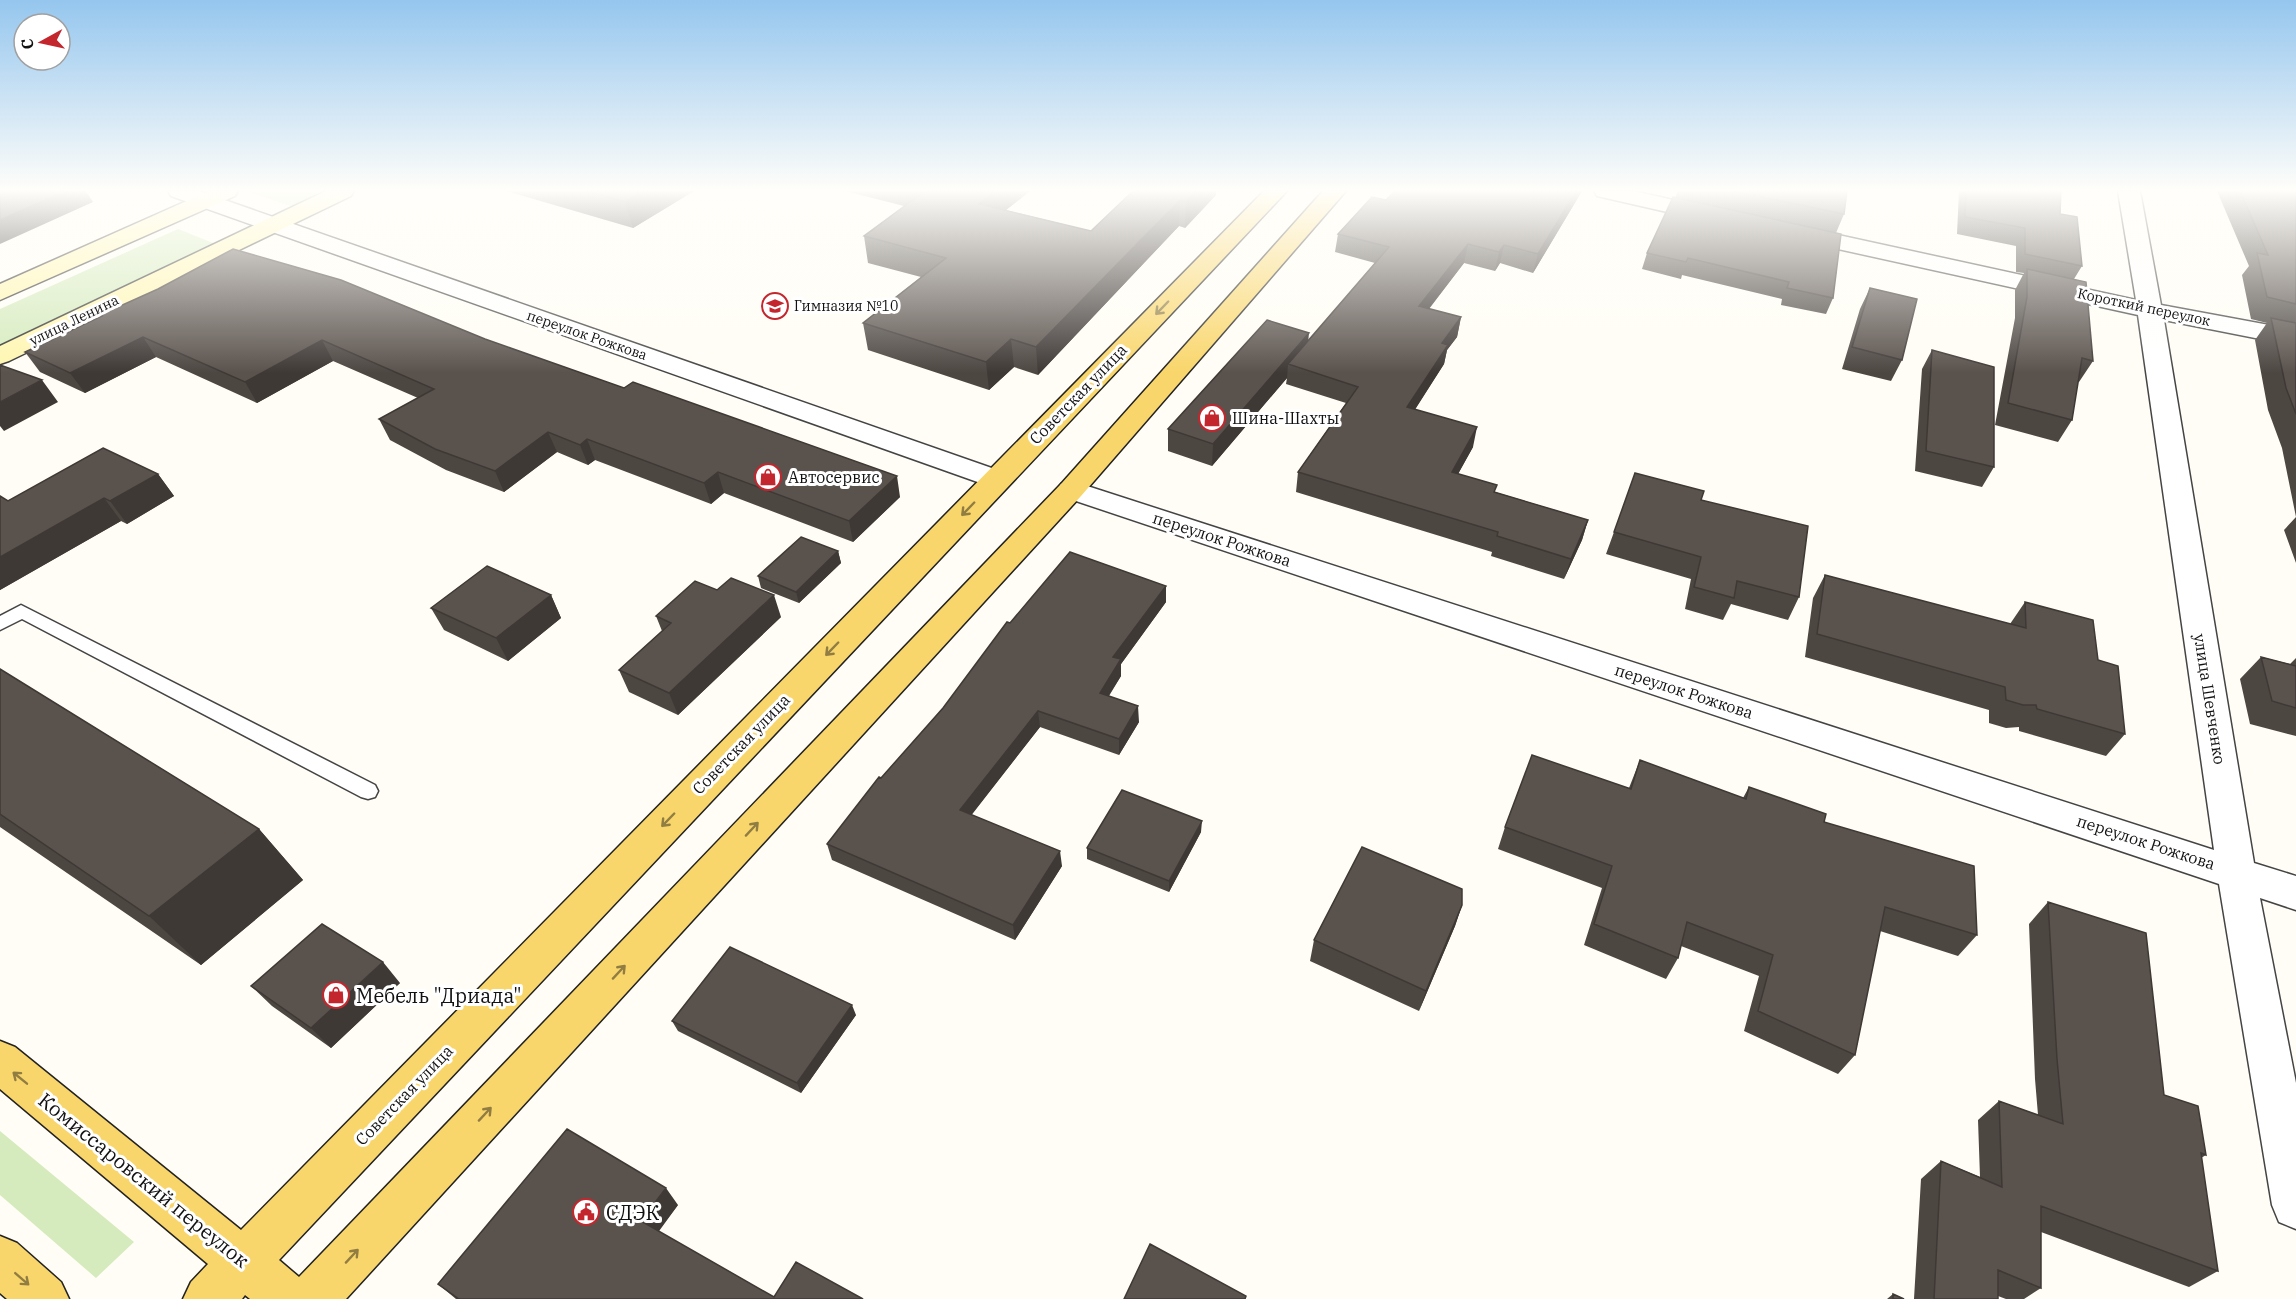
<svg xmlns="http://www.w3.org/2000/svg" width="2296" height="1299" font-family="'IBM Plex Serif',serif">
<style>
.green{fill:#d5ebbd}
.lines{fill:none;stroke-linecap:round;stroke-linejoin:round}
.lane-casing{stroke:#444;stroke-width:3}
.street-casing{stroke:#444;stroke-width:3}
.secondary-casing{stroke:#333;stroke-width:3}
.primary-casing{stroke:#222;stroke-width:3}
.lane{fill:#fff;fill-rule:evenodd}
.street{fill:#fff;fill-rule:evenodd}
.secondary{fill:#fff6b0;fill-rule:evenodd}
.primary{fill:#f9d66b;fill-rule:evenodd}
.wall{fill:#4d4742}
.shaded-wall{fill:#3f3936}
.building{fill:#5a524d;stroke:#3f3936;stroke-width:1.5}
.oneway{stroke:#917d42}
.labels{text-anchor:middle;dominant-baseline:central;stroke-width:6;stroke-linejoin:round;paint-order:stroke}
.far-poi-label{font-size:14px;fill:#111;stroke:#fff;text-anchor:start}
.far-street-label{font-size:14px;fill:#111;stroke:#fff}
.street-label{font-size:16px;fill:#111;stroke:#fff}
.poi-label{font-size:16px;fill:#111;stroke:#fff;text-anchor:start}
.near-poi-label{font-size:20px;fill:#111;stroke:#fff;text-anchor:start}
.near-street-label{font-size:20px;fill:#111;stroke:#fff}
</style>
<rect width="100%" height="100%" fill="#fffdf5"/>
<path class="green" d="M256,191H333L297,208L252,193Z
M178,229L218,245L0,347V309Z
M0,1131L134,1242L96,1278L0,1195Z"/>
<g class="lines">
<defs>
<path id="lane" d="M21,605L375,785L378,791L375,797L368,799L361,797L22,619L0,630V616Z"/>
<path id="street" d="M168,191H199L1006,473L1010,479L1006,485L996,488L986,485L171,196Z
M1594,191H1633L1719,210L1722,215L1719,220L1711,222L1597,196Z
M2118,191H2140L2161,305L2296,330V346L2164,320L2254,863L2296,876V910L2260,898L2296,1083V1229L2279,1222L2272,1205L2219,884L1061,496L1057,490L1061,484L1071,481L1081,484L2214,850L2138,315L1797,240L1789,238L1786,233L1789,228L1797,226L2136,300Z"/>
<path id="secondary" d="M209,191H238L235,196L0,300V284Z
M326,191H354L351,196L9,361L0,364V346Z"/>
<path id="primary" d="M1264,191H1287L279,1260L299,1277L1061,484L1323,191H1346L1081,496L346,1299H250L245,1295L242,1299H183L191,1282L208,1264L0,1089V1041L15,1047L241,1230Z
M0,1236L17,1243L61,1282L69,1299H7L0,1293Z"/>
</defs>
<use href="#lane" class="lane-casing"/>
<use href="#street" class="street-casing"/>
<use href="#secondary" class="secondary-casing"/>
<use href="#primary" class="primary-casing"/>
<use href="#lane" class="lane"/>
<use href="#street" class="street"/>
<use href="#secondary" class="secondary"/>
<use href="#primary" class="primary"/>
</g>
<path class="wall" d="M506,191H694L633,228Z
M845,191H1030L1006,210L1091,231L1133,191H1216V195L1185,228L1179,226L1038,375L1014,367L989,390L868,350L863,323L921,277L868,263L864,236L904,206Z
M1582,191L1533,273L1500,263L1495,271L1464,263L1429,309L1461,317L1457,337L1447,350L1444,364L1415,409L1473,447L1458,474L1495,492L1588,520L1582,540L1564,579L1491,556L1492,552L1296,492L1298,472L1346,403L1286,384L1287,378L1212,466L1168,451V429L1308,341L1375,263L1335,252L1338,234L1386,200Z
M1678,191H1847L1844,214L1836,233L1675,198Z
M1959,191H2061L2060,214L2082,266L2074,279L2093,361L2079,382H2078L2072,420L2058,442L1995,425L2015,318V290L2024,273L2016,272V246L1957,234Z
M2217,191H2296V563L2284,530L2296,517L2282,448L2268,410L2255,340L2267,323L2251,319L2242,275L2249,266Z
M1673,197L1833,298L1826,314L1781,305L1782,299L1682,275L1681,279L1642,269L1647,253Z
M1870,288L1902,360L1891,381L1842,369L1860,309Z
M100,315L485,339L900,497L853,542L724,493L711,504L595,460L588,465L557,452L504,492L446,470L390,440L379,419L418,398L333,361L257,403L156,357L85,393L40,372L25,352L101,316Z
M1932,350L1994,467L1982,487L1915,471L1922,369Z
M158,474L174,496L127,524L121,521L0,590V496L8,501Z
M1701,500L1799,597L1788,620L1731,604L1723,620L1685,609L1691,579L1606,554L1614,532Z
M838,551L841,563L799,603L761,588L758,576Z
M1825,575L2010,624L2025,602L2098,660L2125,734L2106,756L2019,731V727L2006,728L1989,723V710L1805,657L1813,598Z
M1166,586V602L1121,664V676L1109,696L1139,722L1119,755L1040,727L971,815L1062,866L1015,940L832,860L827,844L881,778L943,708L1010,623Z
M551,595L561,618L508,661L444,630L431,608Z
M656,616L781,617L678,715L629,692L619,670L662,631Z
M2261,657L2290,664L2296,658V736L2250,724L2240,679Z
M0,669L259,829L303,880L201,965L0,827Z
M1640,760L1743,798L1749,787L1824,822L1977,935L1958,956L1880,931L1855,1055L1838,1074L1744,1031L1759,976L1681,946L1678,958L1666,979L1584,945L1602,888L1498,849L1505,827L1629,788Z
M1201,832L1169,892L1087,859V848Z
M2048,902L2164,1095L2206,1155L2201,1158L2218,1271L2189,1287L2041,1232V1288L2024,1299H2006L1998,1296V1299H1914L1921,1179L1941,1161L1980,1177L1978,1120L1999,1101L2038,1115L2035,1079L2029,924Z
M1462,905L1455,926L1419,1011L1310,961L1314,940Z
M400,983L331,1048L272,1006L251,986Z
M856,1015L801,1093L678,1031L672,1021Z
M678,1205L658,1231L774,1297L863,1299H456L438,1284Z
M1893,1294L1904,1299H1887Z"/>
<path class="shaded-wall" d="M65,191H86L93,202L0,244V220Z
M643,191H694L633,228L625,202Z
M995,191H1030L981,230L979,204Z
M1196,191H1216V195L1185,228L1186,202Z
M1576,191H1582L1533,273L1538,254Z
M1180,200L1179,226L1038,375L1036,347Z
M1468,244L1464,263L1416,325L1419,306Z
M1504,245L1500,263L1495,271L1499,252Z
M1461,317L1457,337L1447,350L1444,364L1404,427L1407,407L1442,343Z
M1309,333L1307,354L1288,364L1287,378L1212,466L1213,444Z
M143,337L156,357L85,393L70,373Z
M1011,339L1014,367L989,390L986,362Z
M322,340L333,361L257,403L245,382Z
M42,380L58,402L4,431L0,426V402Z
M1477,427L1473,447L1448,492L1452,472Z
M548,432L557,452L504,492L495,471Z
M587,439L595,460L588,465L580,445Z
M718,472L724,493L711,504L704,483Z
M158,474L174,496L127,524L110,501Z
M897,476L900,497L853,542L849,521Z
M104,498L121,521L0,590V557Z
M1588,520L1582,540L1564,579L1571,559Z
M838,551L841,563L799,603L796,592Z
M1166,586V602L1121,664V676L1100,709V693L1113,657Z
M551,595L561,618L508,661L496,638Z
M774,595L781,617L678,715L669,693Z
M1138,706L1139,722L1119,755V739Z
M1038,711L1040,727L963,826L960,810Z
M1202,821L1201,832L1169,892V881Z
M259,829L303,880L201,965L149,916Z
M1060,851L1062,866L1015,940L1013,925Z
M1462,905L1455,926L1419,1011L1426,991Z
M383,962L400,983L331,1048L311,1028Z
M852,1005L856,1015L801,1093L797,1083Z
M666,1188L678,1205L654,1238L641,1221Z"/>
<path class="building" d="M0,191H65L0,220Z
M586,191H643L625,202Z
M925,191H995L979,204L1091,231L1133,191H1196L1186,202L1180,200L1036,347L1011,339L986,362L863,323L946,258L864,236Z
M1395,191H1576L1538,254L1504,245L1499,252L1468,244L1419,306L1461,317L1442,343L1448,345L1407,407L1477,427L1452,472L1497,485L1494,492L1588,520L1571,559L1497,536L1498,532L1298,472L1358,387L1288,364L1389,247L1338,234L1372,197L1386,200Z
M1733,191H1847L1844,214Z
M1966,191H2061L2060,214L2077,217L2082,266L2025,254V228L1965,217Z
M2240,191H2296V304L2267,297L2257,253L2268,255Z
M1673,197L1841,234L1833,298L1787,288L1789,282L1688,258L1686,262L1647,253Z
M233,249L341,280L485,339L624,388L633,382L897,476L849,521L718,472L704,483L587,439L580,445L548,432L495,471L435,449L379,419L434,389L322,340L245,382L143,337L70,373L25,352L102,316L100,315L158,289Z
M2027,269L2086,282L2093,361L2082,358L2072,420L2008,403L2027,297Z
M1870,288L1917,299L1902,360L1852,347Z
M2271,318L2296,323V414L2286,388Z
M1267,320L1309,333L1213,444L1168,429Z
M1932,350L1994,367V467L1926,451Z
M0,365L42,380L0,402Z
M103,448L158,474L110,501L104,498L0,557V496L8,501Z
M1635,473L1704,491L1701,500L1808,526L1799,597L1737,581L1734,598L1694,587L1701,557L1614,532Z
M801,537L838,551L796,592L758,576Z
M1070,552L1166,586L1113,657L1121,659L1100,693L1138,706L1119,739L1038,711L960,810L1060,851L1013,925L827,844L879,777L881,778L943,708L1007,622L1010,623Z
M487,566L551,595L496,638L431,608Z
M1825,575L2026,628L2025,602L2093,620L2098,660L2118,666L2125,734L2037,709L2036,705H2023L2006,700L2005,687L1817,634Z
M731,578L774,595L669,693L619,670L671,623L656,616L695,581L717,590Z
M2261,657L2296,666V708L2272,701Z
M0,669L259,829L149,916L0,814Z
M1532,755L1631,789L1640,760L1746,799L1749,787L1826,814L1824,822L1974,866L1977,935L1885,907L1855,1055L1758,1011L1773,955L1687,922L1678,958L1594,924L1612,866L1505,827Z
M1122,790L1202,821L1169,881L1087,848Z
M1362,847L1462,889V905L1426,991L1314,940Z
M2048,902L2146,933L2164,1095L2198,1106L2206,1155L2201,1153L2218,1271L2041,1206V1288L1998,1270V1299H1934L1941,1161L2002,1187L1999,1101L2063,1124L2057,1059Z
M322,924L383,962L311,1028L251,986Z
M730,947L852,1005L797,1083L672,1021Z
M567,1129L666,1188L641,1221L774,1297L796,1262L863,1299H459L438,1284Z
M1150,1244L1246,1296L1245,1299H1124Z
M1893,1294L1904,1299H1893Z"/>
<defs><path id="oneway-shaft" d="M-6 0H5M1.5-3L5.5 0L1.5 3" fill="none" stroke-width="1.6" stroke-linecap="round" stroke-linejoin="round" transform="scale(1.5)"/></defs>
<g class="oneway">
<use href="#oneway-shaft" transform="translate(1162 308) rotate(134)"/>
<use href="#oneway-shaft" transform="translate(968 509) rotate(134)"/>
<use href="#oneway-shaft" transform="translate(832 649) rotate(134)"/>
<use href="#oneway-shaft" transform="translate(668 820) rotate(134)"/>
<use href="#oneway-shaft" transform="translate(752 829) rotate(-47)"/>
<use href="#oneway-shaft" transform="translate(619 972) rotate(-47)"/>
<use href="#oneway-shaft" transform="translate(20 1078) rotate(-141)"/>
<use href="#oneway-shaft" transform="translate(485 1114) rotate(-47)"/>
<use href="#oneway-shaft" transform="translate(352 1256) rotate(-47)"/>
<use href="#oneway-shaft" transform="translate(22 1279) rotate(41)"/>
</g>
<linearGradient id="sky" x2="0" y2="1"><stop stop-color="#95c6ee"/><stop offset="0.51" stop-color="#fffefa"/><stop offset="1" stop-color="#fffefa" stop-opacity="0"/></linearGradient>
<rect width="2296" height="373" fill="url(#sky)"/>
<defs>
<symbol id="school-ring" viewBox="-11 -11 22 22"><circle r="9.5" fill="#fff" stroke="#c4262e" stroke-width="1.5"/><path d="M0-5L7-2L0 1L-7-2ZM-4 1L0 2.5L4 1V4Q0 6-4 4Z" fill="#c4262e"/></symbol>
<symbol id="shop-ring" viewBox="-11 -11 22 22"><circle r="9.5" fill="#fff" stroke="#c4262e" stroke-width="1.5"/><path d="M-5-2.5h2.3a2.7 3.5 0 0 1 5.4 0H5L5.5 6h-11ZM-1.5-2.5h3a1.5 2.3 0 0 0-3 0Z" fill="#c4262e"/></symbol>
<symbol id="civic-ring" viewBox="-11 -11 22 22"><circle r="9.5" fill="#fff" stroke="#c4262e" stroke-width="1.5"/><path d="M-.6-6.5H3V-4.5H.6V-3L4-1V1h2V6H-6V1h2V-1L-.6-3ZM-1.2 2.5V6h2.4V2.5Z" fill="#c4262e"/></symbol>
</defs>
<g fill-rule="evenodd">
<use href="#school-ring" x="760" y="291" width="30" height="30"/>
<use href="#shop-ring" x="1197" y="403" width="30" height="30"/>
<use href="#shop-ring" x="753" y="462" width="30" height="30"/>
<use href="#shop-ring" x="321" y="980" width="30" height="30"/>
<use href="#civic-ring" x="571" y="1197" width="30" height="30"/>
</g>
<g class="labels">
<g class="far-poi-label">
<text x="794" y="306">Гимназия №10</text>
</g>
<g class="far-street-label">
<text transform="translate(2144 307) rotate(12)">Короткий переулок</text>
<text transform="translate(74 320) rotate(-26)">улица Ленина</text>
<text transform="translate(587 335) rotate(19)">переулок Рожкова</text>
</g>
<g class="street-label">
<text transform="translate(1078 394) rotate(-46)">Советская улица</text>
<text transform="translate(1222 539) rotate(18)">переулок Рожкова</text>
<text transform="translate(1684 691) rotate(18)">переулок Рожкова</text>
<text transform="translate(2210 699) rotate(81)">улица Шевченко</text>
<text transform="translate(741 744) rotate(-46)">Советская улица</text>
<text transform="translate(2146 842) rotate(18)">переулок Рожкова</text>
<text transform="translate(404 1095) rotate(-46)">Советская улица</text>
</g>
<g class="poi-label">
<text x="1232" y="418">Шина-Шахты</text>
<text x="788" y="477">Автосервис</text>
</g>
<g class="near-poi-label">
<text x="356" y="995">Мебель "Дриада"</text>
<text x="606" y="1212">СДЭК</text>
</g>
<g class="near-street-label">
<text transform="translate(144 1180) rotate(39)">Комиссаровский переулок</text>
</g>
</g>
<g transform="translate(42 42) rotate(262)"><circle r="28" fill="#ffffff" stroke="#a0a0a0" stroke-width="1.5"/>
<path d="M0-4.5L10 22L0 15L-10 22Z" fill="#c4262e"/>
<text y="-9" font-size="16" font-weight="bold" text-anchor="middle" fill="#111111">С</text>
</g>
</svg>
